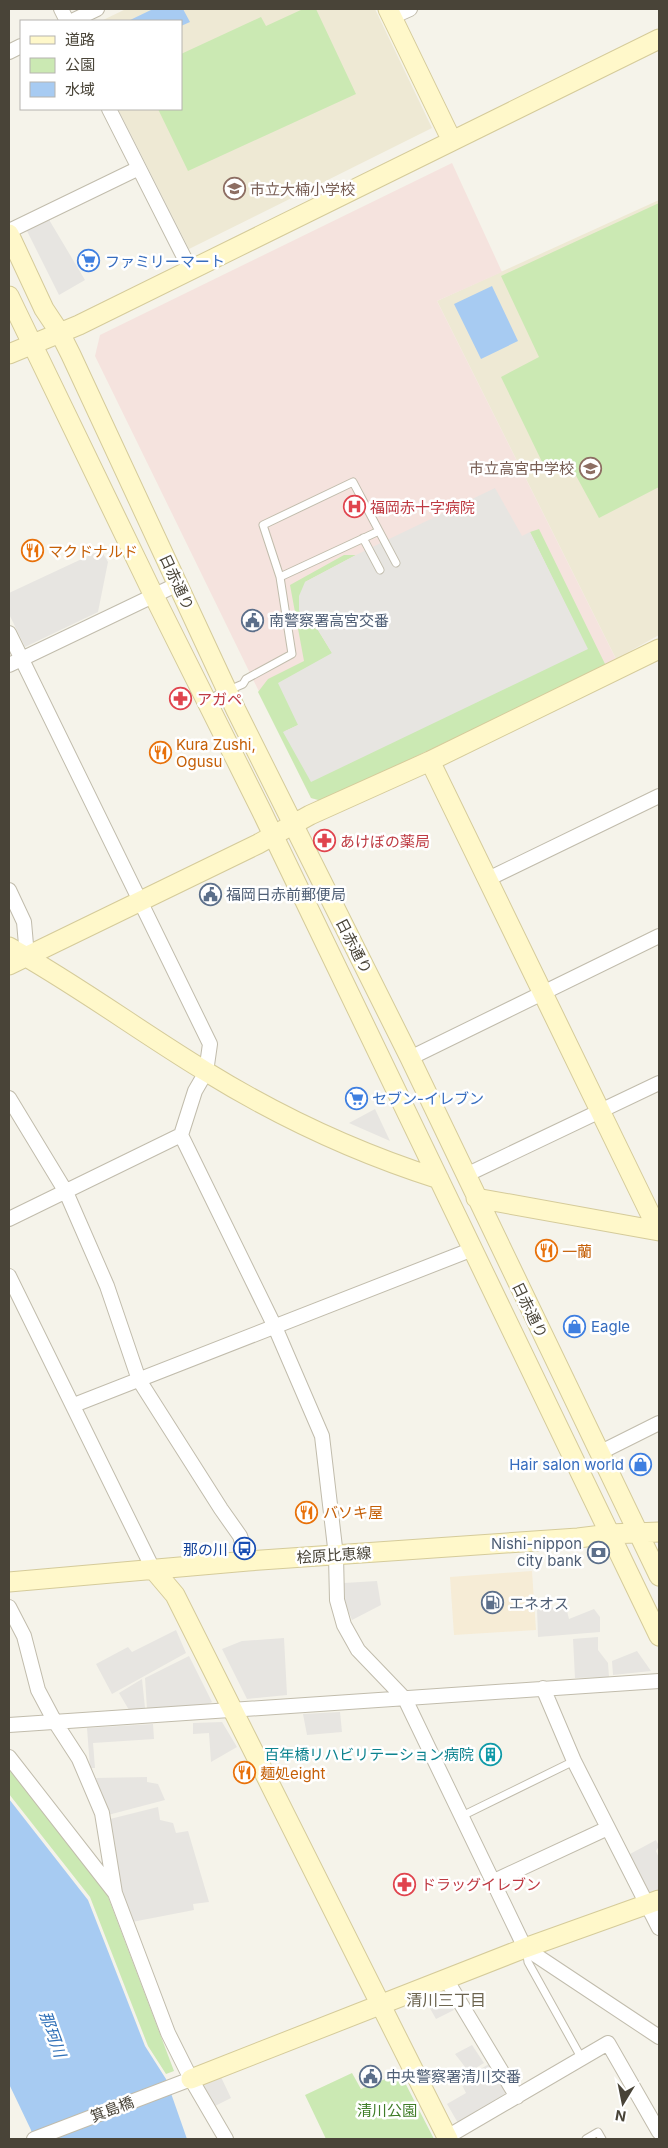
<svg xmlns="http://www.w3.org/2000/svg" width="668" height="2148" font-family="Inter,'Noto Sans JP',sans-serif">
<style>
.commercial{fill:#f6ecd6}
.education{fill:#eee9d4}
.medical{fill:#f5e3de}
.green{fill:#cbe9b3}
.parking{fill:#e7e5e1}
.water{fill:#a7cbf2}
.lines{fill:none;stroke-linecap:round;stroke-linejoin:round}
.lane-casing{stroke:#c1bcac;stroke-width:9}
.street-casing{stroke:#c1bcac;stroke-width:16}
.secondary-casing{stroke:#d5cb9a;stroke-width:21}
.lane{stroke:#fff;stroke-width:7}
.street{stroke:#fff;stroke-width:14}
.secondary{stroke:#fff8ca;stroke-width:19}
.labels{text-anchor:middle;dominant-baseline:central;stroke-width:5;stroke-linejoin:round;paint-order:stroke}
.education-label{font-size:15px;fill:#785e54;stroke:#fff;text-anchor:start}
.shop-label{font-size:15px;fill:#366cbe;stroke:#fff;text-anchor:start}
.health-label{font-size:15px;fill:#be3a42;stroke:#fff;text-anchor:start}
.food-label{font-size:15px;fill:#c56008;stroke:#fff;text-anchor:start}
.street-label{font-size:15px;fill:#494438;stroke:#fff}
.service-label{font-size:15px;fill:#4e5e75;stroke:#fff;text-anchor:start}
.transit-label{font-size:15px;fill:#164399;stroke:#fff;text-anchor:end}
.culture-label{font-size:15px;fill:#0d838f;stroke:#fff;text-anchor:end}
.park-label{font-size:15px;fill:#407d29;stroke:#fff}
.neighbourhood-label{font-size:16px;fill:#6c644f;stroke:#fff}
.water-label{font-size:16px;font-style:italic;fill:#2f70b8;stroke:#fff}
</style>
<rect width="100%" height="100%" fill="#f5f3ea"/>
<path class="commercial" d="M532,1571L536,1630L454,1635L450,1577Z"/>
<path class="education" d="M126,9H375L432,128L189,249L118,109H181V21H101Z
M659,200V635L616,659L437,301Z"/>
<path class="medical" d="M452,163L502,272L437,301L616,659L606,666L322,801L311,798L95,356L100,335Z"/>
<path class="green" d="M303,9H316L356,94L188,171L158,109H181V54L261,17L266,26Z
M659,203V487L599,518L567,459L545,468L501,377L539,357L501,276Z
M539,529L606,666L322,801L311,798L258,692L268,679L304,661L290,585L344,555H356L305,582L303,621L318,630L332,653L298,725L283,732L587,649L530,532Z
M9,1767L107,1894L174,2071L166,2074L148,2046L90,1897L9,1794Z
M352,2073L361,2089L400,2073L434,2139H326L305,2095Z"/>
<path class="parking" d="M48,218L85,280L59,295L26,229Z
M495,488L522,536L530,532L588,649L311,782L283,732L298,725L278,683L332,653L318,630L303,621L299,610V596L305,582L356,555Z
M101,550L108,562L98,612L25,647L9,614V593Z
M375,1109L390,1141L349,1123Z
M377,1581L381,1605L352,1620L345,1603L344,1583Z
M566,1607L569,1619L594,1609L600,1617V1632L538,1637L537,1608Z
M176,1630L186,1653L112,1694L96,1664L128,1647L132,1652Z
M598,1637V1650L608,1663L609,1677L575,1678L573,1639Z
M284,1638L287,1695L247,1699L222,1649L242,1641Z
M637,1651L651,1671L613,1675L612,1661Z
M189,1656L212,1702L207,1705L147,1709L145,1678Z
M142,1679L145,1708L129,1710L119,1693Z
M340,1712L342,1732L307,1735L303,1714Z
M222,1722L237,1747L211,1762L209,1733L193,1734V1723Z
M153,1724L154,1739L93,1743L95,1768H90L87,1728Z
M147,1777V1782L158,1784L165,1800L108,1815L96,1778Z
M158,1807L160,1820L173,1823L176,1833L188,1831L209,1902L193,1904L194,1910L132,1922L120,1885L110,1819Z
M656,1840L659,1846L656,1851L659,1858V1892L647,1896L630,1854Z
M444,1991L454,2010L436,2019L423,1996Z
M472,2045L484,2063L469,2072L455,2054Z
M489,2064L507,2096L458,2123L447,2104L466,2093L460,2081Z
M220,2075L231,2098L215,2106L198,2083Z"/>
<path class="water" d="M153,9H183L190,22L181,26V21H128Z
M492,286L518,341L481,359L454,304Z
M9,1799L88,1900L145,2046L166,2079L187,2139H33L31,2130L9,2084Z"/>
<g class="lines">
<defs>
<path id="lane" d="M379,531L280,577L263,525L353,482L396,563
M363,538L380,570
M206,700L243,684L246,679L292,654L280,577
M462,1816L574,1761
M526,1949L528,1962L582,2059
M586,2139L598,2132L602,2139"/>
<path id="street" d="M61,9L67,21
M392,17L410,9
M72,21L97,9
M9,52L21,46
M109,109L190,269
M9,231L137,169
M9,633L210,1044L206,1072L195,1091L181,1135L9,1219
M9,665L178,584
M488,879L659,796
M9,890L24,922L27,956
M410,1058L659,936
M9,1098L66,1192L107,1286L139,1380L221,1509L240,1536L248,1561
M181,1135L275,1327L322,1436L336,1556L337,1600L344,1625L358,1650L405,1699L525,1948L659,2037
M466,1175L659,1083
M9,1276L153,1569
M74,1405L473,1249
M599,1453L659,1423
M9,1607L24,1636L38,1690L55,1722L79,1759L102,1813L115,1893
M543,1688L574,1761L659,1928
M9,1725L659,1681
M9,1757L115,1893L168,2033L191,2079L226,2139
M494,1881L608,1828
M446,1979L517,2097
M447,2137L608,2043L659,2132
M34,2139L191,2079"/>
<path id="secondary" d="M388,9L452,141
M9,234L44,309L60,333L71,355L236,710L410,1058L659,1576
M9,296L154,596L261,810L659,1636
M9,354L79,325L659,39
M430,761L658,1230
M9,947C76,984 139,1031 205,1071C278,1116 357,1153 439,1179
M9,965L258,844L310,815L430,761L659,649
M476,1198L659,1231
M153,1569L175,1595L448,2139
M9,1582L248,1561L578,1538L610,1534L659,1532
M191,2079L525,1948L659,1900"/>
</defs>
<use href="#lane" class="lane-casing"/>
<use href="#street" class="street-casing"/>
<use href="#secondary" class="secondary-casing"/>
<use href="#lane" class="lane"/>
<use href="#street" class="street"/>
<use href="#secondary" class="secondary"/>
</g>
<defs>
<symbol id="school-ring" viewBox="-11 -11 22 22"><circle r="9.5" fill="#fff" stroke="#8d6e63" stroke-width="1.5"/><path d="M0-5L7-2L0 1L-7-2ZM-4 1L0 2.5L4 1V4Q0 6-4 4Z" fill="#8d6e63"/></symbol>
<symbol id="supermarket-ring" viewBox="-11 -11 22 22"><circle r="9.5" fill="#fff" stroke="#3f7fe0" stroke-width="1.5"/><path d="M-6-5.5h2.5l.6 2H6L4.5 2H-2.5L-4.4-4H-6ZM-1.5 3.2a1.3 1.3 0 1 0 .1 0ZM3 3.2a1.3 1.3 0 1 0 .1 0Z" fill="#3f7fe0"/></symbol>
<symbol id="hospital-ring" viewBox="-11 -11 22 22"><circle r="9.5" fill="#fff" stroke="#e0444e" stroke-width="1.5"/><path d="M-5-5h3v3.5h4V-5h3V5h-3V1.5h-4V5h-3Z" fill="#e0444e"/></symbol>
<symbol id="restaurant-ring" viewBox="-11 -11 22 22"><circle r="9.5" fill="#fff" stroke="#e8710a" stroke-width="1.5"/><path d="M-5-6h1v4h1v-4h1v4h1v-4h1v5L-1.5 .5V6h-2V.5L-5-1ZM5-6V6H3V1.5H1.5Q1.5-4 5-6Z" fill="#e8710a"/></symbol>
<symbol id="civic-ring" viewBox="-11 -11 22 22"><circle r="9.5" fill="#fff" stroke="#5c6f8a" stroke-width="1.5"/><path d="M-.6-6.5H3V-4.5H.6V-3L4-1V1h2V6H-6V1h2V-1L-.6-3ZM-1.2 2.5V6h2.4V2.5Z" fill="#5c6f8a"/></symbol>
<symbol id="pharmacy-ring" viewBox="-11 -11 22 22"><circle r="9.5" fill="#fff" stroke="#e0444e" stroke-width="1.5"/><path d="M-2-6h4v4h4v4h-4v4h-4v-4h-4v-4h4Z" fill="#e0444e"/></symbol>
<symbol id="shop-ring" viewBox="-11 -11 22 22"><circle r="9.5" fill="#fff" stroke="#3f7fe0" stroke-width="1.5"/><path d="M-5-2.5h2.3a2.7 3.5 0 0 1 5.4 0H5L5.5 6h-11ZM-1.5-2.5h3a1.5 2.3 0 0 0-3 0Z" fill="#3f7fe0"/></symbol>
<symbol id="bus-ring" viewBox="-11 -11 22 22"><circle r="9.5" fill="#fff" stroke="#1a4fb4" stroke-width="1.5"/><path d="M-5-6H5V4H4V6H2V4H-2V6H-4V4H-5ZM-3.5-4V0h7V-4ZM-3.5 1.2v1.5H-2V1.2ZM2 1.2v1.5H3.5V1.2Z" fill="#1a4fb4"/></symbol>
<symbol id="bank-ring" viewBox="-11 -11 22 22"><circle r="9.5" fill="#fff" stroke="#5c6f8a" stroke-width="1.5"/><path d="M-6-4H6V4H-6ZM0-2.3a2.3 2.3 0 1 0 0 4.6a2.3 2.3 0 1 0 0-4.6Z" fill="#5c6f8a"/></symbol>
<symbol id="fuel-ring" viewBox="-11 -11 22 22"><circle r="9.5" fill="#fff" stroke="#5c6f8a" stroke-width="1.5"/><path d="M-5.5-6h7V0h2V4h1.3V-2.5L3-4.5l.8-.8L6-3V5H2.5V1h-1V6h-7ZM-4.2-4.7v3.2H.2V-4.7Z" fill="#5c6f8a"/></symbol>
<symbol id="building-ring" viewBox="-11 -11 22 22"><circle r="9.5" fill="#fff" stroke="#0f9aa8" stroke-width="1.5"/><path d="M-4-6H4V6H1V3H-1V6H-4ZM-2.5-4.3h1.7v1.8h-1.7ZM.8-4.3h1.7v1.8H.8ZM-2.5-1h1.7V.8h-1.7ZM.8-1h1.7V.8H.8Z" fill="#0f9aa8"/></symbol>
</defs>
<g fill-rule="evenodd">
<use href="#school-ring" x="222" y="176" width="25" height="25"/>
<use href="#supermarket-ring" x="76" y="248" width="25" height="25"/>
<use href="#school-ring" x="578" y="456" width="25" height="25"/>
<use href="#hospital-ring" x="342" y="494" width="25" height="25"/>
<use href="#restaurant-ring" x="20" y="538" width="25" height="25"/>
<use href="#civic-ring" x="240" y="608" width="25" height="25"/>
<use href="#pharmacy-ring" x="168" y="686" width="25" height="25"/>
<use href="#restaurant-ring" x="148" y="740" width="25" height="25"/>
<use href="#pharmacy-ring" x="312" y="828" width="25" height="25"/>
<use href="#civic-ring" x="198" y="882" width="25" height="25"/>
<use href="#supermarket-ring" x="344" y="1086" width="25" height="25"/>
<use href="#restaurant-ring" x="534" y="1238" width="25" height="25"/>
<use href="#shop-ring" x="562" y="1314" width="25" height="25"/>
<use href="#shop-ring" x="628" y="1452" width="25" height="25"/>
<use href="#restaurant-ring" x="294" y="1500" width="25" height="25"/>
<use href="#bus-ring" x="232" y="1536" width="25" height="25"/>
<use href="#bank-ring" x="586" y="1540" width="25" height="25"/>
<use href="#fuel-ring" x="480" y="1590" width="25" height="25"/>
<use href="#building-ring" x="478" y="1742" width="25" height="25"/>
<use href="#restaurant-ring" x="232" y="1760" width="25" height="25"/>
<use href="#pharmacy-ring" x="392" y="1872" width="25" height="25"/>
<use href="#civic-ring" x="358" y="2064" width="25" height="25"/>
</g>
<g class="labels">
<g class="education-label">
<text x="250" y="189">市立大楠小学校</text>
<text x="574" y="468" text-anchor="end">市立高宮中学校</text>
</g>
<g class="shop-label">
<text x="105" y="261">ファミリーマート</text>
<text x="372" y="1098">セブン-イレブン</text>
<text x="591" y="1326">Eagle</text>
<text x="624" y="1464" text-anchor="end">Hair salon world</text>
</g>
<g class="health-label">
<text x="370" y="507">福岡赤十字病院</text>
<text x="197" y="699">アガペ</text>
<text x="340" y="841">あけぼの薬局</text>
<text x="421" y="1884">ドラッグイレブン</text>
</g>
<g class="food-label">
<text x="48" y="551">マクドナルド</text>
<text x="176" y="744">Kura Zushi,<tspan x="176" dy="17">Ogusu</tspan></text>
<text x="562" y="1251">一蘭</text>
<text x="323" y="1512">バソキ屋</text>
<text x="260" y="1773">麺処eight</text>
</g>
<g class="street-label">
<text transform="translate(177 582) rotate(65)">日赤通り</text>
<text transform="translate(354 946) rotate(63)">日赤通り</text>
<text transform="translate(530 1310) rotate(64)">日赤通り</text>
<text transform="translate(334 1555) rotate(-4)">桧原比恵線</text>
<text transform="translate(112 2109) rotate(-21)">箕島橋</text>
</g>
<g class="service-label">
<text x="269" y="620">南警察署高宮交番</text>
<text x="226" y="894">福岡日赤前郵便局</text>
<text x="582" y="1543" text-anchor="end">Nishi-nippon<tspan x="582" dy="17">city bank</tspan></text>
<text x="509" y="1603">エネオス</text>
<text x="386" y="2076">中央警察署清川交番</text>
</g>
<g class="transit-label">
<text x="228" y="1549">那の川</text>
</g>
<g class="culture-label">
<text x="474" y="1754">百年橋リハビリテーション病院</text>
</g>
<g class="park-label">
<text x="387" y="2110">清川公園</text>
</g>
<g class="neighbourhood-label">
<text x="446" y="2000">清川三丁目</text>
</g>
<g class="water-label">
<text transform="translate(53 2034) rotate(70)">那珂川</text>
</g>
</g>
<rect width="668" height="2148" fill="none" stroke="#494438" stroke-width="20"/>
<rect x="20" y="20" width="162" height="90" fill="#ffffff" stroke="#b6b4af"/>
<rect x="30" y="36" width="25" height="8" fill="#fff8ca" stroke="#b6b4af"/>
<text x="65" y="45" font-size="15" fill="#494438">道路</text>
<rect x="30" y="58" width="25" height="15" fill="#cbe9b3" stroke="#b6b4af"/>
<text x="65" y="70" font-size="15" fill="#494438">公園</text>
<rect x="30" y="82" width="25" height="15" fill="#a7cbf2" stroke="#b6b4af"/>
<text x="65" y="95" font-size="15" fill="#494438">水域</text>
<g transform="translate(623 2103) rotate(190)" stroke="#ffffff" stroke-width="4" paint-order="stroke">
<path d="M0-4L9 19L0 12L-9 19Z" fill="#494438"/>
<text y="-8" font-size="14" font-weight="bold" text-anchor="middle" fill="#494438">N</text>
</g>
</svg>
